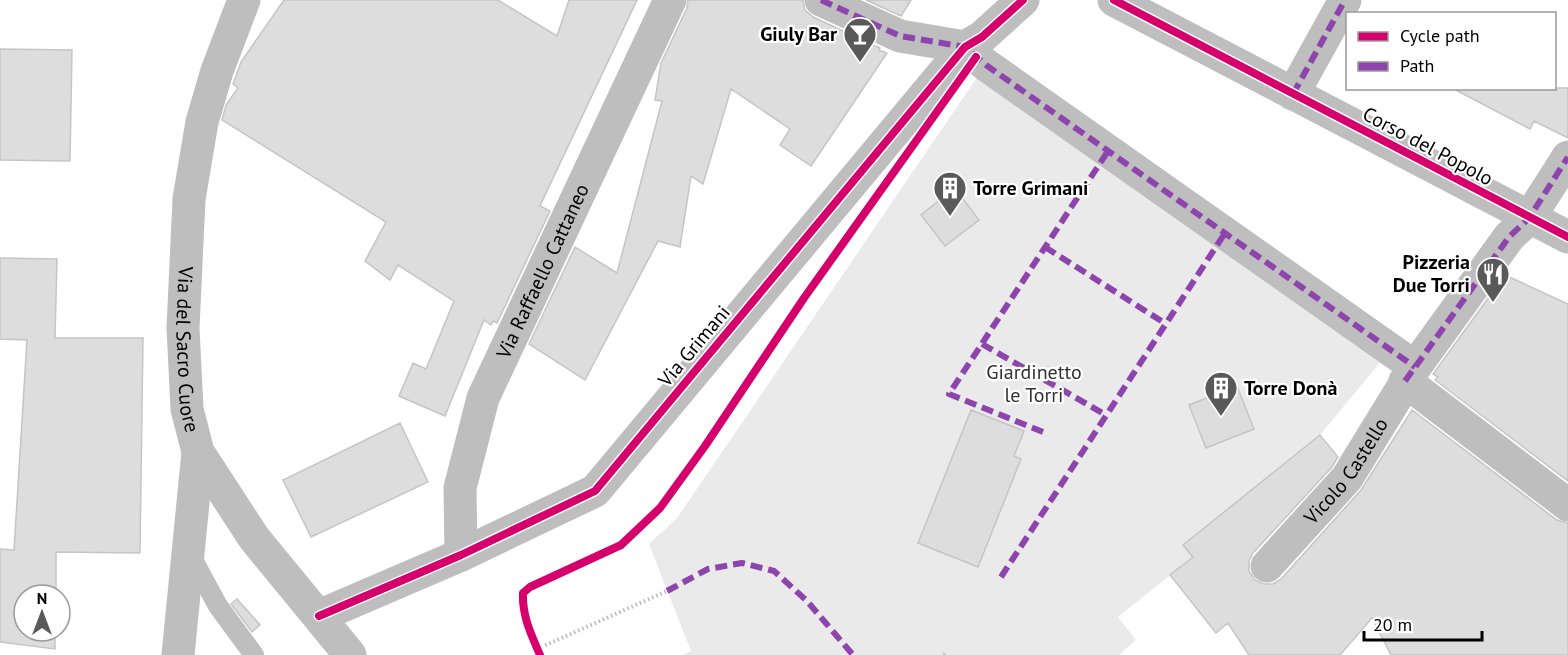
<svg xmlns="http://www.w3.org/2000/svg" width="1568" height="655" font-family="'PT Sans',sans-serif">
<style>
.green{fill:#eaeaea}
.building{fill:#ddd;stroke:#c5c5c5;stroke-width:1.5}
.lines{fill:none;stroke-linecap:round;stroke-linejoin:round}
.path{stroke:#b8b8b8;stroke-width:4;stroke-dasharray:1.5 3;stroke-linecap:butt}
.lane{stroke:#bebebe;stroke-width:20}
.street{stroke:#bebebe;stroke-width:33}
.quiet{stroke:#8e44ad;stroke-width:6;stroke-dasharray:12 6;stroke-linecap:butt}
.cycleway-casing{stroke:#fff;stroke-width:11}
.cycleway{stroke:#d6006c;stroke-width:8}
.labels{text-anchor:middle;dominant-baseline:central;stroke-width:4.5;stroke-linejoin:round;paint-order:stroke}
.poi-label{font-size:20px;font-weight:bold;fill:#000;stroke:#fff;text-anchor:end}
.street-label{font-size:20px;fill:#000;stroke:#fff}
.park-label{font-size:20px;fill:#303030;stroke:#fff}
</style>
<rect width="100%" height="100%" fill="#fff"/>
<path class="green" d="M978,76L1384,358L1320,435L1183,545L1193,557L1118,617L1136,640L1119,655H683L691,651L649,544L677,518Z"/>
<path class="building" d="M284,0H498L557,36L569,0H637L540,206L550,211L497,323L493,321L491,325L484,320L445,416L399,396L413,363L426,369L454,301L398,265L390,280L365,261L386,222L222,120L226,105L238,88L233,84L241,62Z
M688,0H803L805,10L813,17L880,48L879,50L887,53L811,166L780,145L790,129L731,89L703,184L691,176L680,247L658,241L585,380L529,344L575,247L617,273L662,101L655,100L661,63L687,8Z
M866,0H911L901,16Z
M0,49L72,50L70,161L0,160Z
M1452,88H1568V138L1534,121L1530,129Z
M955,188L979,220L945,246L921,215Z
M0,258L57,259L55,338H143L140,553L56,552V595H24V631H55V649L0,642V549L14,550L27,340L0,339Z
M1505,275L1568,304V481L1435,380L1438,377L1433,374Z
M1237,386L1254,429L1206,448L1189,405Z
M971,410L1024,431L1014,456L1021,459L978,567L918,543Z
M1412,410L1557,520L1568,523V655H1391L1372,618L1340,655H1249L1228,623L1216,633L1170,575L1193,557L1183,545L1320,435L1338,457L1332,467L1253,553L1249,561V571L1255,580L1264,584H1273L1281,579L1361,490Z
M400,423L428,482L311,537L283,480Z
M237,599L260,625L252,632L231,604Z"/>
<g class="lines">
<path class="path" d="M537,649L667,591
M944,655L947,652"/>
<path class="lane" d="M191,556L218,606L254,655"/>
<g class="street">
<path id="s1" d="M244,0L217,71L202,122L189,199L183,328L187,409L198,452L254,538L350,655"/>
<path d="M821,0L900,36L965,47"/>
<path d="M1114,0L1568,237"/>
<path d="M965,47L986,65L1415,367"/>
<path d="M1293,94L1345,0"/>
<path d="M1405,381L1568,505"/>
<path id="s2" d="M461,555L460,488L483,398L670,0"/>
<path id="s3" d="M1267,566L1347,478L1415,367L1509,237L1529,218L1568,157"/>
<path d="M319,616L461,555L595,491L965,47L982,37L1023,0"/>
<path d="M178,655L198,452"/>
</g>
<path class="quiet" d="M821,0L900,36L965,47L986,65L1415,367
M1293,94L1345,0
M1045,247L1166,324
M982,344L1106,415
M1405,381L1509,237L1529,218L1568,157
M1043,432L949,394L1108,151
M1001,577L1225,233
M667,591L708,569L742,563L774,571L807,601L853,655"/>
<defs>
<path id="cycleway" d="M1114,0L1568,237
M319,616L461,555L595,491L965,47L982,37L1023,0
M540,655C531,634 522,616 523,593L530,587L621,545L660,508L705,446L804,298L976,57"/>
</defs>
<use href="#cycleway" class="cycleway-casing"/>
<use href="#cycleway" class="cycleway"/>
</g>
<defs>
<symbol id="bar-pin" viewBox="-11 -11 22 30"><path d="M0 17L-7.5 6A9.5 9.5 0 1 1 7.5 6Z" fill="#595959" stroke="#fff"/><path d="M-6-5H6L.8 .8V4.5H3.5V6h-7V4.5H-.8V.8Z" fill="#fff"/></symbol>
<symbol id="building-pin" viewBox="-11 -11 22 30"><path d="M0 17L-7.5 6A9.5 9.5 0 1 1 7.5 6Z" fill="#595959" stroke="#fff"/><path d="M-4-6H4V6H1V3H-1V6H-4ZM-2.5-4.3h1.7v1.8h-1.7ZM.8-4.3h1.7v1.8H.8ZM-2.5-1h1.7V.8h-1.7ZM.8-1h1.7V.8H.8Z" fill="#fff"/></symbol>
<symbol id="restaurant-pin" viewBox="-11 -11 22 30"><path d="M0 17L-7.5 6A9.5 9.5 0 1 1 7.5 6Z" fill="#595959" stroke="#fff"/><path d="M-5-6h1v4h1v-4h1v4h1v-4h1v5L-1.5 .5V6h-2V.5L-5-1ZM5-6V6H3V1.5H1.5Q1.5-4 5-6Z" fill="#fff"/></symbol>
</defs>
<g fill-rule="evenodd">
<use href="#bar-pin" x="841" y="15" width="38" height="52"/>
<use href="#building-pin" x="931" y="169" width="38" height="52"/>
<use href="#restaurant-pin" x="1474" y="255" width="38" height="52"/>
<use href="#building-pin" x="1202" y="369" width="38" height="52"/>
</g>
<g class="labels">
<g class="poi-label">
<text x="837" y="34">Giuly Bar</text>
<text x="973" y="188" text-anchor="start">Torre Grimani</text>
<text x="1470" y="262">Pizzeria<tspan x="1470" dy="23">Due Torri</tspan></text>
<text x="1244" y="388" text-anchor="start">Torre Donà</text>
</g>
<g class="street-label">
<text transform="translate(1428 146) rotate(28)">Corso del Popolo</text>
<text stroke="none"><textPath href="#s2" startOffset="300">Via Raffaello Cattaneo</textPath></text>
<text transform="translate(694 346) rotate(-50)">Via Grimani</text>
<text stroke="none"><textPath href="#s1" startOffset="358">Via del Sacro Cuore</textPath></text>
<text stroke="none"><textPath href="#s3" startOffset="124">Vicolo Castello</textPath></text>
</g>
<g class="park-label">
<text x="1034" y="372">Giardinetto<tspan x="1034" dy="23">le Torri</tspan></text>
</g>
</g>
<rect x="1346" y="12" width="210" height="78" fill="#ffffff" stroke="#999999" stroke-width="1.5"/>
<rect x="1358" y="32" width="30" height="9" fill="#d6006c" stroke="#999999" stroke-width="1.5"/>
<text x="1400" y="42" font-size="18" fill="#000000">Cycle path</text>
<rect x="1358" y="62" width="30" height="9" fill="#8e44ad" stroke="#999999" stroke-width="1.5"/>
<text x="1400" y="72" font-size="18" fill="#000000">Path</text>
<g transform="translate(42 613)"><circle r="28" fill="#ffffff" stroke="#999999" stroke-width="1.5"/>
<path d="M0-4.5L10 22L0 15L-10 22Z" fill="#595959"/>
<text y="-9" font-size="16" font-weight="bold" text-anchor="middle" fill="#000000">N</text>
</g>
<path d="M1364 631v9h118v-9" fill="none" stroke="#000000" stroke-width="3"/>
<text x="1373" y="631" font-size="18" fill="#000000" stroke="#ffffff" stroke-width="4.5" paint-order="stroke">20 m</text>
</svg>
